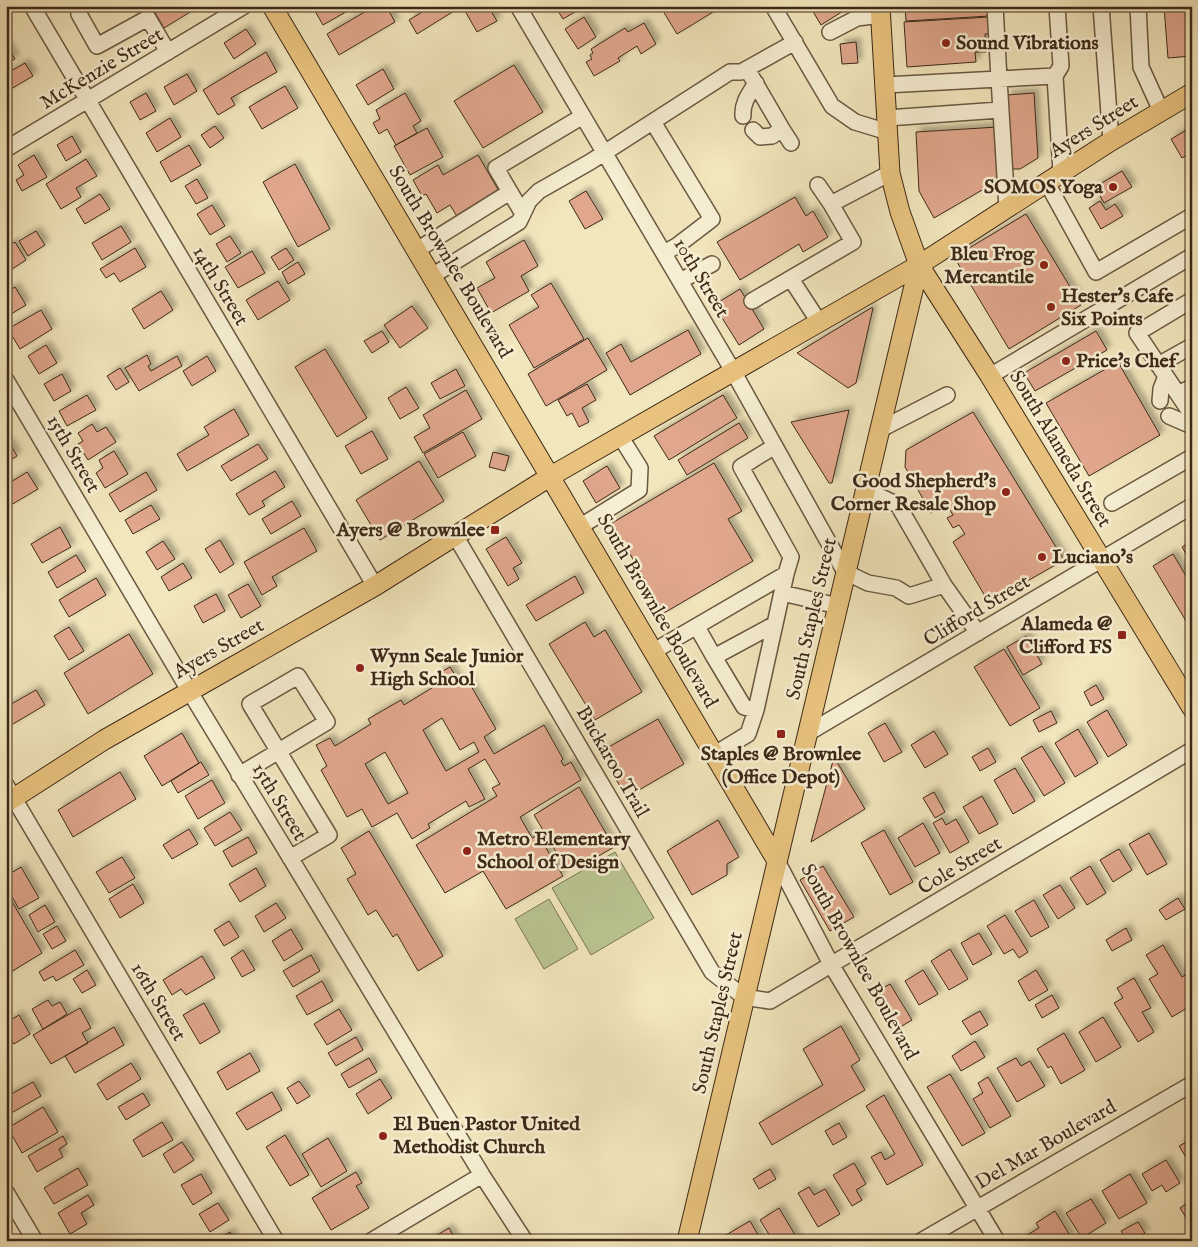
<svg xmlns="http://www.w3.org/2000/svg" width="1198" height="1247" font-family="'IM FELL English',serif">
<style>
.green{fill:#bac591;stroke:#7c7755}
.building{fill:#e0a78c;stroke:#3d2919;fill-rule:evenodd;filter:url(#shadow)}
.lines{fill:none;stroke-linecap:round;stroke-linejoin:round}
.minor-casing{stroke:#6a5842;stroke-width:18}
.major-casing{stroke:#3d2919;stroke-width:21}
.minor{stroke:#f7efd3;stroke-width:15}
.major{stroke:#e9c37e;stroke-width:19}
.poi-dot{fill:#8f2418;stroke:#f7efd3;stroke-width:2}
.labels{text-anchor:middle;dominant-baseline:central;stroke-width:5;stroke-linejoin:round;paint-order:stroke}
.poi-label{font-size:20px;font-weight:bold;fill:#3d2919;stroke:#f7efd3;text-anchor:start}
.street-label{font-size:20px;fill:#3d2919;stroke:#f7efd3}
</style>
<defs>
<filter id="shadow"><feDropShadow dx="4.5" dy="-4.5" stdDeviation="2.5" flood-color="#0004"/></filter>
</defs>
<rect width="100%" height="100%" fill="#f2e6bc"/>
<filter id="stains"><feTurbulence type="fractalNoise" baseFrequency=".004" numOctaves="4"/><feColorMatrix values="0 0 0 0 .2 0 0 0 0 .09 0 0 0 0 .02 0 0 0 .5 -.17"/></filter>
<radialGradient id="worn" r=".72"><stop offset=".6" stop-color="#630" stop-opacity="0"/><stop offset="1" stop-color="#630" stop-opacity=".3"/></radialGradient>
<path class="green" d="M615,852L654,918L591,955L552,888Z
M549,899L578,949L544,969L515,919Z"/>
<path class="building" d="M151,6H200L164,28Z
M312,6H349L351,9L323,25Z
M375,6H386L395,22L339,55L327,34Z
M432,6H462L417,34L409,20Z
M474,6H488L497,21L477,32L465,11Z
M555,6H585L563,19Z
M660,6H723L677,34Z
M819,6H851L821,25L812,10Z
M905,6H988L989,16L906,21Z
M1164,6H1192V56L1168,58Z
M584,17L596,37L578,49L565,29Z
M989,17L990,34H985L986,52H975L976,62L907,67L904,22Z
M644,23L656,44L641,54L637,46L618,58L620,61L594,76L586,62L592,59L590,55L593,53L591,49L625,28L628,32Z
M246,29L256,44L234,59L224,43Z
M856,42L858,63L842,64L840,44Z
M6,44L15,59L6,64Z
M266,52L277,72L231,98L235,105L218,115L203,90Z
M25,63L33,76L6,92V74Z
M514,65L543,112L483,148L454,101Z
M383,69L394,89L368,105L356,85Z
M187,74L197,91L174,105L164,87Z
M285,86L298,108L262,129L249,107Z
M146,93L156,111L140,120L130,102Z
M405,93L421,121L413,126L417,133L396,145L387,129L379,134L373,123L380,119L376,110Z
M1034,93L1038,158L1020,169H1012L1007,95Z
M170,118L181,137L157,152L146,133Z
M215,126L224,138L210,148L201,135Z
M998,127L1001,179L934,218L919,191L916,132Z
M1192,127V153L1182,158L1171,139Z
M427,128L443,157L410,175L394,146Z
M72,136L81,152L66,161L57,145Z
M189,145L201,165L171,182L160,162Z
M34,155L47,177L22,191L16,180L24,175L18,165Z
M478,155L500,193L458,218L450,205L437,213L426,194L422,196L413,180L438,165L443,175Z
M86,159L97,176L76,188L81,197L61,209L46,184Z
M295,164L330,229L298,247L263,182Z
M1122,171L1132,187L1104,203L1095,187Z
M197,179L208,198L196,204L185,186Z
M586,191L603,219L585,229L569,201Z
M100,194L110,209L85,224L76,209Z
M795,197L806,216L813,211L828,237L803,252L799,244L740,280L717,242Z
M1100,201L1106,210L1115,204L1123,216L1101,229L1089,208Z
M212,205L225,226L210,235L197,214Z
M1026,214L1081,305L1009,349L954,257Z
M121,226L131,242L102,260L92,243Z
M36,231L45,245L28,256L19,241Z
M230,236L241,253L227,262L216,244Z
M524,240L538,266L521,276L529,291L491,313L477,288L495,278L486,262Z
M15,242L26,260L6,273V247Z
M135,248L146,267L120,282L114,273L106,278L100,269Z
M286,248L294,260L279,270L271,257Z
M252,251L265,273L238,288L225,267Z
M298,262L305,274L288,284L282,272Z
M278,281L290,300L258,320L246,300Z
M551,283L584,339L534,368L509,325L539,307L531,295Z
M15,287L26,305L6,317V292Z
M740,289L764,329L739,345L714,305Z
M161,291L173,310L144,329L132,309Z
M412,306L428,328L400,348L384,325Z
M871,308H873L856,383L848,388L797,353Z
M41,310L52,329L20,349L8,329Z
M688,330L701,354L630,395L606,353L621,344L631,362Z
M382,331L389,342L372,353L364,341Z
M1096,331L1107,350L1035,391L1024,373Z
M588,338L607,370L546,406L528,374Z
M46,345L57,363L39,374L28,356Z
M325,349L367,418L337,437L295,367Z
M147,355L151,364L148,366L151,371L177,356L182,366L139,391L125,368Z
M207,356L216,371L192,386L183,371Z
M1118,362L1160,435L1089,476L1046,403Z
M120,368L129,382L116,390L107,376Z
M456,369L465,386L440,399L431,383Z
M62,374L71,391L54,401L44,384Z
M587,384L596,400L582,408L589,422L579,427L572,413L567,416L558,400Z
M406,387L419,408L400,419L388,398Z
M466,390L482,419L423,453L414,437L430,428L423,415Z
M87,395L96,410L67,426L59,411Z
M723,395L737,418L669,460L654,436Z
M234,409L249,435L187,471L177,454L209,435L204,427Z
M849,410L832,483H829L791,422Z
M973,412L1064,560L989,603L953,542L965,534L959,525L953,528L947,518L953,515L947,505L931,513L905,467L906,450Z
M739,423L748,438L687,475L678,460Z
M92,424L97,432L106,427L116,442L88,460L78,444L83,441L78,433Z
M372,431L388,459L361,474L345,446Z
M463,432L476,456L438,478L424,454Z
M9,442L17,456L6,463V443Z
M258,444L268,459L231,481L221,466Z
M114,451L128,474L105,488L96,473L103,468L99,460Z
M493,452L509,456L505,471L489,467Z
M419,461L444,501L380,540L356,500Z
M714,463L742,511L728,519L753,561L664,613L612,523Z
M607,466L620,488L596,503L583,481Z
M275,471L285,487L262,501L265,506L249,515L236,494Z
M27,472L38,489L11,505L6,496V485Z
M146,472L157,490L120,512L109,494Z
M292,501L301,516L271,534L262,519Z
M151,505L160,519L133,534L125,520Z
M60,527L71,547L42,563L31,544Z
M304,528L317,551L272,577L277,586L262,595L244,562Z
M506,537L522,563L513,568L519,579L508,586L486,549Z
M220,540L234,564L220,573L205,549Z
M163,541L175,559L157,570L146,552Z
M1192,541V564L1182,547Z
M1173,554L1192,586V618L1186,621L1153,566Z
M76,555L86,571L57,588L48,572Z
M183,563L192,578L169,591L161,577Z
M575,576L584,593L536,621L526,605Z
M96,578L106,595L69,617L59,600Z
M248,584L261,606L241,618L228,595Z
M216,594L225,611L203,623L194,606Z
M585,622L594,637L605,630L642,692L595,720L549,644Z
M69,627L84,651L69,660L54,636Z
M129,634L153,674L88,714L64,673Z
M1026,636L1042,664L1023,675L1007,647Z
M1004,649L1040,708L1010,726L974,667Z
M450,667L460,683L467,679L496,729L484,737L494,754L544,725L563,759L561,761L564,766L571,762L581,780L520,817L532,838L538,835L563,876L506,909L483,871L445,893L416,845L497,796L492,788L500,784L485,759L468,769L485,799L469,807L466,801L428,824L430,828L412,839L397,813L372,827L362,809L347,817L321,770L327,766L316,745L330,738L335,746L371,724L368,719L401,700L404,705L440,683L436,675ZM442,718L460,750L474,742L479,752L446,771L423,730ZM385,752L408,793L388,804L365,764Z
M1096,685L1104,699L1091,706L1084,692Z
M36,690L45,705L8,727L6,723V707Z
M1107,710L1127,745L1108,757L1087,722Z
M1051,711L1057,723L1039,732L1033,720Z
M658,719L684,764L632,794L627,785L621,788L600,752Z
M885,723L902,752L884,762L868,733Z
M1078,729L1098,763L1075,777L1055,743Z
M934,731L948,754L925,768L911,745Z
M182,733L199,763L162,786L144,756Z
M1042,746L1065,783L1044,796L1021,758Z
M988,748L996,762L980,771L972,757Z
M834,757L865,809L811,842Z
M201,762L209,775L178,793L171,781Z
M1015,768L1035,801L1013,814L994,780Z
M120,772L136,799L73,837L58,810Z
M212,780L225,803L198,819L185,796Z
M579,787L614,847L585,864L581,857L565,867L534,815Z
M934,792L945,812L935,818L923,798Z
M982,796L998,824L979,834L963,807Z
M230,812L242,830L215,846L204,828Z
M942,818L946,825L956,819L969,842L950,853L933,823Z
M718,820L739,857L727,864V875L692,895L667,851Z
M923,823L940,853L915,867L898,838Z
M189,829L198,844L172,859L163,845Z
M884,830L913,882L890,895L861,843Z
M369,831L443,956L418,971L397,934L393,937L376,910L368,915L347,879L356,874L341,848Z
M1149,833L1167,864L1147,875L1129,844Z
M248,837L257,853L232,867L223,851Z
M1119,849L1132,870L1113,882L1100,860Z
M122,857L135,878L109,893L96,872Z
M823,866L854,917L830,931L800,880Z
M1090,866L1106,893L1087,905L1070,878Z
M21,867L39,898L19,909L6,886V876Z
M256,868L266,886L240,902L229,884Z
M133,884L144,903L120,918L109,899Z
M1060,885L1075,908L1058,919L1043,895Z
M1178,898L1185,909L1166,920L1159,910Z
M11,900L42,953L6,975V937L8,936L6,933V903Z
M1034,900L1049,927L1031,937L1015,911Z
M276,903L286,918L264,932L255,916Z
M45,905L55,922L38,932L29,915Z
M1005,915L1028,952L1019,958L1013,949L1004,954L987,926Z
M229,921L239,937L224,946L214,930Z
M57,926L66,941L52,949L43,934Z
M1126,928L1132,940L1112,951L1106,940Z
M291,929L303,949L284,961L272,941Z
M979,933L992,954L973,965L961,943Z
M1163,945L1182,977L1192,971V1005L1172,1017L1149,979L1158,974L1146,955Z
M950,949L968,979L949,990L931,961Z
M75,950L84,965L56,981L53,976L44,981L39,972Z
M243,950L255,970L242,977L231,958Z
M311,955L320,971L293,987L283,971Z
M202,956L215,978L186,995L181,989L172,995L163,980Z
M87,970L96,985L82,993L73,979Z
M923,970L938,994L919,1005L905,981Z
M1036,970L1048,990L1029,1001L1018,981Z
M1134,978L1151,1008L1142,1012L1154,1032L1138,1042L1114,1003L1123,998L1117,988Z
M322,981L333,1001L307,1015L296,996Z
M890,984L912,1020L895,1030L873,994Z
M1052,995L1059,1008L1042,1018L1035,1005Z
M48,1000L52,1006L60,1002L67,1014L43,1029L32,1009Z
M204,1003L220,1032L200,1044L183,1015Z
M80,1008L91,1028L82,1033L88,1043L51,1064L33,1035Z
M339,1009L352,1030L327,1045L314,1024Z
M980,1011L988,1025L971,1035L962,1021Z
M19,1015L30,1034L14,1044L6,1031V1023Z
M1103,1017L1121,1047L1096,1062L1079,1032Z
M841,1026L860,1060L851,1066L865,1090L772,1145L759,1123L823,1085L803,1049Z
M114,1027L124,1045L75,1073L65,1056Z
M1064,1033L1085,1070L1061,1084L1051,1066L1048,1068L1037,1049Z
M356,1037L363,1050L336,1066L328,1053Z
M975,1041L985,1057L961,1071L952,1056Z
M250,1053L260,1071L227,1090L217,1072Z
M369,1058L377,1072L349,1088L341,1074Z
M1016,1058L1021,1066L1030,1061L1045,1086L1017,1102L997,1068Z
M131,1063L141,1079L107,1100L97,1084Z
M950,1074L985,1133L962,1146L927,1087Z
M988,1077L1011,1116L990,1128L973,1099L983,1093L978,1083Z
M380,1079L392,1098L368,1114L356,1094Z
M299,1081L310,1096L297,1104L287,1088Z
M33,1082L41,1096L6,1116V1097Z
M272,1092L282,1110L247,1130L236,1113Z
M143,1093L150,1105L126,1120L118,1107Z
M884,1095L923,1165L887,1185L871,1157L881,1152L885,1160L895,1154L866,1106Z
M43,1107L58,1132L22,1153L8,1128Z
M162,1122L173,1140L143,1157L133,1140Z
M839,1123L847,1137L833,1145L825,1131Z
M285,1135L309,1175L290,1186L266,1147Z
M63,1136L67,1144L59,1149L63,1157L37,1172L28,1156Z
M328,1138L347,1171L321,1187L302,1154Z
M1192,1139V1167L1179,1146Z
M182,1142L194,1160L174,1173L163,1154Z
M1166,1160L1180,1183L1166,1192L1162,1185L1152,1191L1142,1174Z
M854,1163L866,1184L856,1190L862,1200L852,1206L833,1175Z
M78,1168L88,1185L54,1204L44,1188Z
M770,1169L776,1179L759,1189L753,1179Z
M356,1172L362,1183L356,1186L369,1208L331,1230L312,1198Z
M201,1174L212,1193L193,1205L181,1185Z
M1130,1174L1147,1203L1119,1219L1102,1191Z
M809,1187L814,1195L825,1189L840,1214L818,1227L798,1193Z
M88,1195L94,1205L81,1213L87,1224L70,1234L58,1213Z
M1091,1199L1106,1223L1082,1238L1066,1213Z
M1192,1200V1219L1188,1221L1180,1208Z
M218,1203L229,1220L210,1232L199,1214Z
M779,1208L798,1240L796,1241H773L760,1220Z
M1055,1211L1072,1239L1023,1241L1022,1238L1039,1228L1036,1223Z
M750,1221L761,1240L730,1241L726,1235Z
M1138,1222L1145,1233L1132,1241H1127L1121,1231Z
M449,1228L456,1241H427Z
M230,1232L235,1241H215Z"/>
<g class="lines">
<defs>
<path id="minor" d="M32,6L375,586
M78,6L79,14L97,46L148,18L168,52
M518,6L733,371L845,572L868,583L896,588L909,596L944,585L898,505L866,490
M773,6L832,106L855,122L888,132
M995,6L999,79L1055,76
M1057,6L1061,66L1055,76L1061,173
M1101,6L1111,141
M1138,6L1141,67L1161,111
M830,32L857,18L881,15
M747,69L782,129L772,136L760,137L753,130
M885,85L999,79L1007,208
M743,116C742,103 749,94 756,83
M887,118L1000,110
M653,122L712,219L678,245L664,253
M782,129L791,143
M6,149L244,6
M1047,183L1096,272L1190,217L1192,220
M818,185L831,204
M523,214L496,168L583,116
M417,250L510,192
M432,276L519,222L529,201L539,191L590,162L730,72H741L795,42
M791,279L819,322
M680,281L712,264
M1192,300L1137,333L1192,415
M752,301L853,242L831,204L890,173
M1158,365L1192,346
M990,376L1192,256
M6,380L190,692L482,1175L525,1241
M1178,394L1192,387
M1160,401L1161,389L1166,376
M1169,416L1192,426
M881,429L947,395
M1112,503L1192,457
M581,526L639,490L640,468L620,436
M456,537L712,972L744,997L770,1001L1192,750
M944,585L978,633
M782,593L838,606
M697,627L714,657
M654,651L786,574L791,557L741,467L775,446
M756,710L775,624
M808,733L1192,506
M715,754L748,734L756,710L744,707L714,657L775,624L786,574
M239,775L327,722L298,676L250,704L329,835L290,858
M6,785L276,1241
M777,861L832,966L997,1241
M6,1192L35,1241
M371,1241L482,1175
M921,1241L1192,1084"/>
<path id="major" d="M272,6L777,861
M919,265L990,376L1192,708
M6,803L104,740L375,586L551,476L919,265L1111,141L1192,93
M687,1241L919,265L900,212L890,173L880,6"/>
</defs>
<use href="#minor" class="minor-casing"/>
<use href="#major" class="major-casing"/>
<use href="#minor" class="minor"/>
<use href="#major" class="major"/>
</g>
<g class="poi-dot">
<circle cx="946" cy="43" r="5"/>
<circle cx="1113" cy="187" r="5"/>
<circle cx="1044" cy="265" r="5"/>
<circle cx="1051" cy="307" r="5"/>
<circle cx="1066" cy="361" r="5"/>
<circle cx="1006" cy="492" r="5"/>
<rect x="490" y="525" width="10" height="10" rx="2.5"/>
<circle cx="1042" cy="557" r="5"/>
<rect x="1117" y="630" width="10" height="10" rx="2.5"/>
<circle cx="360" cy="668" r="5"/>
<rect x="776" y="729" width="10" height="10" rx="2.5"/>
<circle cx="467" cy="851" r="5"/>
<circle cx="383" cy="1136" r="5"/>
</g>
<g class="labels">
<g class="poi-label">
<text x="956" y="43">Sound Vibrations</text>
<text x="1103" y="187" text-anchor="end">SOMOS Yoga</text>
<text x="1034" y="254" text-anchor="end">Bleu Frog<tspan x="1034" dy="23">Mercantile</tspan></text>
<text x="1061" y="296">Hester's Cafe<tspan x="1061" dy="23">Six Points</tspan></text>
<text x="1076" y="361">Price's Chef</text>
<text x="996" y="481" text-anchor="end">Good Shepherd's<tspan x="996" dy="23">Corner Resale Shop</tspan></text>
<text x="485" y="530" text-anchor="end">Ayers @ Brownlee</text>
<text x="1052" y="557">Luciano's</text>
<text x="1112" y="624" text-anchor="end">Alameda @<tspan x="1112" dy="23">Clifford FS</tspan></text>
<text x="370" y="656">Wynn Seale Junior<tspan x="370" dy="23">High School</tspan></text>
<text x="781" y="754" text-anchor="middle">Staples @ Brownlee<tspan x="781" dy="23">(Office Depot)</tspan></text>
<text x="477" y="839">Metro Elementary<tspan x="477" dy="23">School of Design</tspan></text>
<text x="393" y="1124">El Buen Pastor United<tspan x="393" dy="23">Methodist Church</tspan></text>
</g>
<g class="street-label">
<text transform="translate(102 69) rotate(-31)">McKenzie Street</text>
<text transform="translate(1094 127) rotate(-32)">Ayers Street</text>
<text transform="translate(450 262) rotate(59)">South Brownlee Boulevard</text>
<text transform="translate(701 278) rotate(59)">10th Street</text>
<text transform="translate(220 286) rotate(59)">14th Street</text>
<text transform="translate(1060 449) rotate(59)">South Alameda Street</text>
<text transform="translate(73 454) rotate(60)">15th Street</text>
<text transform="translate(657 611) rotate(60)">South Brownlee Boulevard</text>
<text transform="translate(977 611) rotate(-31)">Clifford Street</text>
<text transform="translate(812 619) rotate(-77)">South Staples Street</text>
<text transform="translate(219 649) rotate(-30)">Ayers Street</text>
<text transform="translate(612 762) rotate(60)">Buckaroo Trail</text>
<text transform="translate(279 802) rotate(59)">15th Street</text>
<text transform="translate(960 866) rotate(-31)">Cole Street</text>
<text transform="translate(859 962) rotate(61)">South Brownlee Boulevard</text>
<text transform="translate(158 1002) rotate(59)">16th Street</text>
<text transform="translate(718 1013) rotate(-77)">South Staples Street</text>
<text transform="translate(1046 1145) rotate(-30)">Del Mar Boulevard</text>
</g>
</g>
<rect width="1198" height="1247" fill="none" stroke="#f2e6bc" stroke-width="25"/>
<rect x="8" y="8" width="1183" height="1232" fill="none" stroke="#3d2919" stroke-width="2.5"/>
<rect x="12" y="12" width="1173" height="1222" fill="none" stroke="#3d2919"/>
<rect width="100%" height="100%" filter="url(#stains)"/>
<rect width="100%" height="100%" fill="url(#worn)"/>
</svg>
